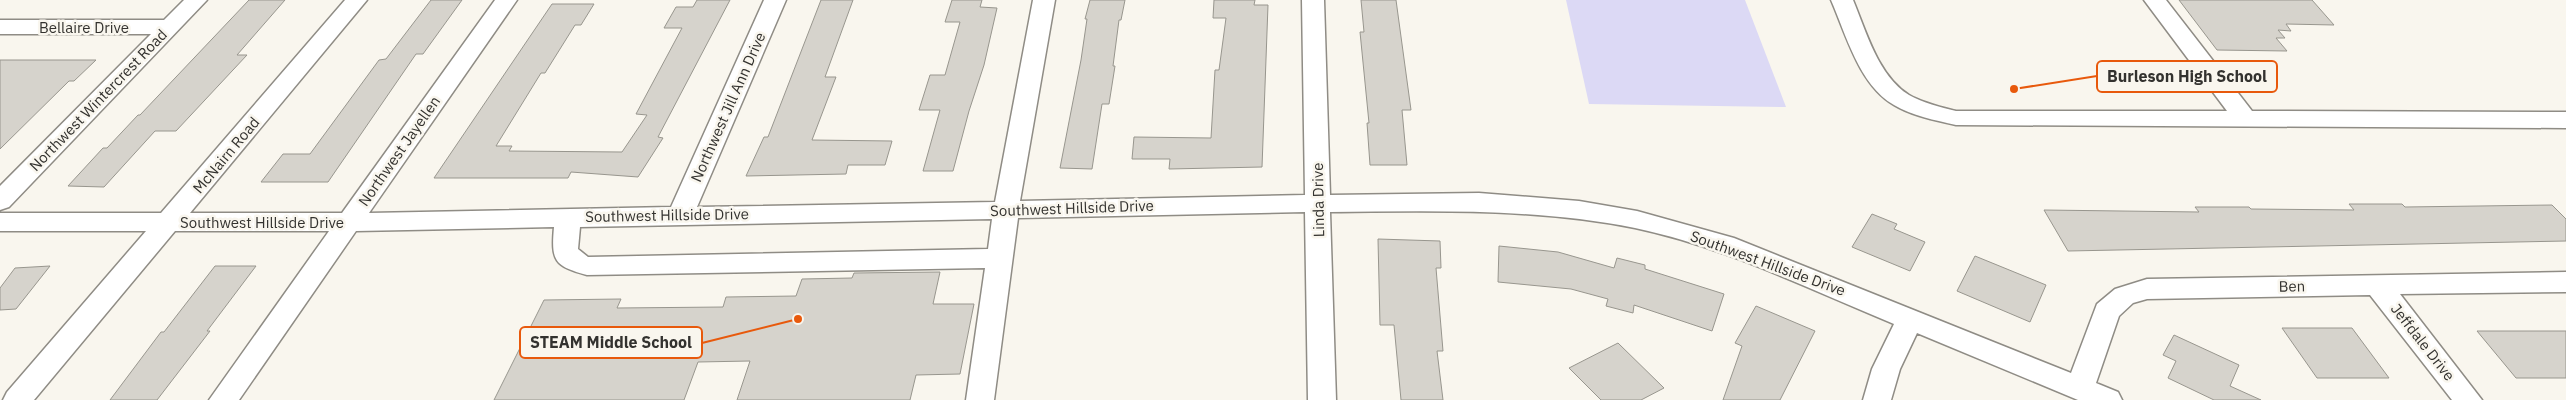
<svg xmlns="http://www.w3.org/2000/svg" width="2566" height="400" font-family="'IBM Plex Sans',sans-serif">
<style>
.green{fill:#dcd9f5}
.building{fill:#d6d3cc;stroke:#98968e}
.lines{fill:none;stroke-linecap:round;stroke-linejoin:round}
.minor-casing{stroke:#8f8c85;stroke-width:3}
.minor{fill:#fff;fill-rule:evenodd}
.labels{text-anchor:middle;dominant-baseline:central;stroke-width:5;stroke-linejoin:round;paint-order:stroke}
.street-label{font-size:15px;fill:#33322f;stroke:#f9f6ee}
.leader{fill:none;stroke:#e8590c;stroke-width:2}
.callout-dot{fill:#e8590c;stroke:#f9f6ee;stroke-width:2}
.callout{fill:#f9f6ee;stroke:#e8590c;stroke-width:2}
.callout-label{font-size:16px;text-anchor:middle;font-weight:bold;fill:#33322f}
</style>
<rect width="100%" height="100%" fill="#f9f6ee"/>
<path class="green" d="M1566,0H1745L1786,107L1589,104Z"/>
<path class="building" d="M249,0H285L237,55H247L176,131H155L104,187L68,186L103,148H107L138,115H140Z
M431,0H462L423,54H416L328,182H261L283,154H310L379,60L386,59Z
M697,0H730L658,137L663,138L638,177L571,172L568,178H434L552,4H594L581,25H575L545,73H541L496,146H512L509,151L622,152L647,115L636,114L682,28H664L676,7H693Z
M821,0H853L825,77H836L812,140L892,141L885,165H848L846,174L746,176L764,137H768Z
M952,0H982L980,7L997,8L984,65L969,111L953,171H923L940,110H919L930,75H945L960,22H945Z
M1090,0H1125L1121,20H1119L1113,66H1115L1109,104H1102L1092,169L1060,168L1081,60L1087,19H1085Z
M1214,0H1255L1254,5H1268L1262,167L1169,169L1170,159H1132L1134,137L1211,138L1215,70H1219L1226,18H1213Z
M1361,0H1396L1411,110H1402L1407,165H1370L1367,123H1369L1360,32H1364Z
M2179,0H2312L2334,25L2286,24L2291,31L2278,30L2285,38H2276L2287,51L2217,50Z
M0,60H96L74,81H69L0,149Z
M2349,204H2402L2405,207L2552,205L2566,219V241L2068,251L2044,210L2199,212L2195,207H2249L2251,209L2354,210Z
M1872,214L1897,224L1894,229L1925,242L1910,271L1852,247Z
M1378,239L1440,241L1441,268H1436L1443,351H1437L1443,400H1401L1394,325H1380Z
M1499,246L1558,252L1614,268L1617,258L1645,265V269L1724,294L1712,331L1634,305L1633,313L1606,306L1608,299L1571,289L1498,282Z
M1975,256L2046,285L2030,322L1957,291Z
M50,266L16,309L0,310V288L15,268Z
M215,266H256L207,331H210L157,400H110L161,332H164Z
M940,272L933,304H974L960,374L916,375L910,400H737L750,361L698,362L684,400H494L544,300L621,299L617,308L723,307L726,297L796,296L802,279L852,278L854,273Z
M1756,306L1815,331L1780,400H1723L1742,346L1735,343Z
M2282,328H2352L2389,378H2317Z
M2477,331H2566V378H2516Z
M2174,335L2239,365L2230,386L2261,400H2214L2168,378L2176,361L2163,355Z
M1618,343L1664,388L1641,400H1601L1569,368Z"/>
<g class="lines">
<defs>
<path id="minor" d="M184,0H207L9,207L0,210V186L151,34H0V20H164Z
M345,0H367L190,213H342L495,0H517L369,213L671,207L764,0H786L697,207L995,202L1033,0H1055L1020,201L1305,195L1302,0H1324L1330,195L1479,193L1579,201L1637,211L1734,238L2071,373L2097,304L2115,289L2147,279L2566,272V292L2400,294L2482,400H2452L2370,295L2147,299L2133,303L2119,316L2096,383L2118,392L2122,400H2078L1917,333L1900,369L1891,400H1863L1872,369L1894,324C1809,289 1725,247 1635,228C1534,208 1433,211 1330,212L1336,400H1308L1305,212L1018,218L994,400H966L985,268L587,275C554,266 551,261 554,227L356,231L239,400H209L329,231H175L34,400H3L7,392L146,231H0V213H161ZM992,219L988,249L588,257L578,249L580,227Z
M1831,0H1853C1866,31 1878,76 1909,95C1923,103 1940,107 1956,111H2227L2144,0H2166L2252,111L2566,112V128L1956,125C1935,120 1912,116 1894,105C1859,85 1846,34 1831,0Z"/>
</defs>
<use href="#minor" class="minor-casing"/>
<use href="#minor" class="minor"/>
</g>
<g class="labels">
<g class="street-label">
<text x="84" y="27">Bellaire Drive</text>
<text transform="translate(98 100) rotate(-46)">Northwest Wintercrest Road</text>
<text transform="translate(728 107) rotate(-66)">Northwest Jill Ann Drive</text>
<text transform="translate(399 151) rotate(-55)">Northwest Jayellen</text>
<text transform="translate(226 155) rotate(-50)">McNairn Road</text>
<text transform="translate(1318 200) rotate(-91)">Linda Drive</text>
<text transform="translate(1072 208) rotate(-2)">Southwest Hillside Drive</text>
<text transform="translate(667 215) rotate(-1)">Southwest Hillside Drive</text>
<text x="262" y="222">Southwest Hillside Drive</text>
<text transform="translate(1768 263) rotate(20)">Southwest Hillside Drive</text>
<text transform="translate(2292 286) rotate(-1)">Ben</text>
<text transform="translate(2423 342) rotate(52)">Jeffdale Drive</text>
</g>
</g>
<path class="leader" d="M2014 89L2097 76M798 319L702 343"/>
<g class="callout-dot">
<circle cx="2014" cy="89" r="5"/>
<circle cx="798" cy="319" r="5"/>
</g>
<g class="callout">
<rect x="2097" y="61" width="180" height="31" rx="5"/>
<rect x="520" y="327" width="182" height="31" rx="5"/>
</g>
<g class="callout-label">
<text x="2187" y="82">Burleson High School</text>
<text x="611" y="348">STEAM Middle School</text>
</g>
</svg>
